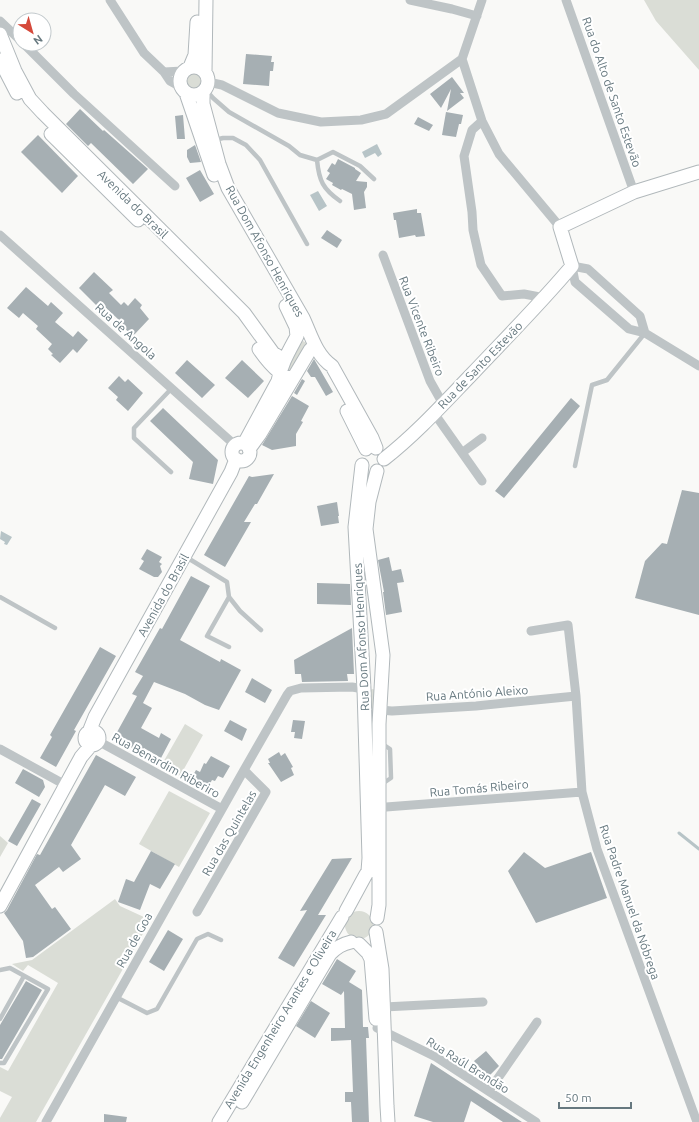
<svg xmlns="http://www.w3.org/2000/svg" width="699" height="1122" font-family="Ubuntu,sans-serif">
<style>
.green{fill:#daddd6}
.water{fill:#b7c4c7}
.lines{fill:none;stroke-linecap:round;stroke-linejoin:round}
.stream{stroke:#b7c4c7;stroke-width:3}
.building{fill:#a6afb3}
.secondary-casing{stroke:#b1b8bb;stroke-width:15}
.lane{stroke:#bec4c6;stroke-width:4.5}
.street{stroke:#bec4c6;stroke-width:9}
.secondary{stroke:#fff;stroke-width:13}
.labels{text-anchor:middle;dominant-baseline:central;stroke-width:4;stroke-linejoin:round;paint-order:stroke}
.street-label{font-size:12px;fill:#66787f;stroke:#fff}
</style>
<rect width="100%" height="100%" fill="#f9f9f7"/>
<path class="green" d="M644,0H699V70L656,21Z
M185 81a9 9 0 1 1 18 0a9 9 0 1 1-18 0Z
M303,341L307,343L308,346L292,370L287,369L300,342Z
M372,689L376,690L373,712L370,710V691Z
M185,724L203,735L180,776L161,766Z
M169,791L210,813L179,867L139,844Z
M0,836L8,843L0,857Z
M115,899L120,906L146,918L145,920L149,923L36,1122H0V1118L12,1097L0,1091V1067L8,1071L58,983L28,965L23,971L12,964L32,960Z
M345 925a14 14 0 1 1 28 0a14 14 0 1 1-28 0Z"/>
<path class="water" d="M377,144L382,154L378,157L375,153L365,158L362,152Z
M318,191L327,206L319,211L310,195Z
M1,531L12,537L7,545L4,544L5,542L0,539Z"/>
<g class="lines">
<path class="stream" d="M679,833L699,849"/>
</g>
<path class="building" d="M246,54L272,56L271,62H274L273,71H270L269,86L243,84Z
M452,77L464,93H460L464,98L447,111L451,89L441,108L430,94Z
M80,109L103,131L104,130L148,169L133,184L91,143L88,146L66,124Z
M446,112L463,115L461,124H459L456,137L442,135Z
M183,115L185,139H177L175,116Z
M418,117L433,125L429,131L414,124Z
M38,135L78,176L62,193L21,152Z
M195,145L201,162L190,163L187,157V150Z
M338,159L355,168V169L361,173L356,181L367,182V187L364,192L366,208L354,210L352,194L342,189L341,190L332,185L333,183L326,179L330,173L327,171L332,163L335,165Z
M200,170L214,194L200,202L186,178Z
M417,209V213H421L425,236L416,237L415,235L399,238L396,220H394L393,213Z
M327,230L342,240L337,248L321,238Z
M94,272L113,290L109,293L121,305L124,302L128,306L135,298L142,305L140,308L149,319L133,336L122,326L118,321L119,320L104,306L100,309L79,288Z
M26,287L48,306L51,302L63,313L55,322L73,337L78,331L88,340L77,353L73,349L60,363L51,355L53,354L48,349L52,344L36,329L38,326L23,313L19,318L7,308Z
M314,359L333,392L326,396L315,377H311L307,371Z
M187,360L215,385L202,398L175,373Z
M242,360L264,381L248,398L225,378Z
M119,376L125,382L128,379L143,393L128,411L116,400L118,397L108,388Z
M302,379L305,381L297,395L294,393Z
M292,396L309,406L301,421L303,422L296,434V446L272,450L262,445Z
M571,398L580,406L504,498L495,491Z
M163,408L218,460L213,484L189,479L193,462L150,421Z
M274,474L257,504H255L244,522H251L225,567L204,555L249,476L252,477Z
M682,490L699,493V615L635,598L645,561L662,543L667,544Z
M337,502L339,516H338L339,523L321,526L317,506Z
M147,549L162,557L159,562L162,564L160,566L162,572L158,577H154L139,569L144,561L141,559Z
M389,557L392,571L401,569L404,582L397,583L402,612L386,615L383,592H384L378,560Z
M191,576L210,586L180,640L220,662L221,659L241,670L219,710L205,705L185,694L154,682L143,703L152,708L141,728L159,738L161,733L171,739L161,758L144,748L141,753L117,739L119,736L116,734L137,696L132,694L143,676L135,672L160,628L162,629Z
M317,583L350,584L351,605L317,604Z
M352,628L354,674H347L348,681L302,682L301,674H295L294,660Z
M100,647L116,656L74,730L76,731L56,767L40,758L52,737L50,735Z
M252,678L272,690L265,703L245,692Z
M230,720L247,729L242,741L224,731Z
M293,720L305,721L302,739L294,738L295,732H291Z
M279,752L281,756L285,753L293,767L291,768L294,775L281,782L268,763H270L268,759Z
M96,755L136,777L125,796L105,785L71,845L81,859L63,872L59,867L35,885L52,909L55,907L71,929L33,957L26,958L23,941L4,913L7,910L37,854L40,855Z
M211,756L230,766L223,778L218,776L215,781L212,780L207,789L196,784L198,780L192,777L196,770L200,772L204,763L206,764Z
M23,769L43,780L45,787L39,797L15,783Z
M32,799L41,804L17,846L8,841Z
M151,851L175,864L160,889L150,884L140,910L118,902L126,879L134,882Z
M524,852L545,868L591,852L607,898L536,923L508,871Z
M352,858L318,915H326L294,967L278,958L307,910L300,911L332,859Z
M168,930L183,939L164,971L149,962Z
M337,959L356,971L349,982L362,990L363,1027H368L369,1038H366L369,1122H352L351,1102H345V1092H353L351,1040L331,1041V1028H345L344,991L341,995L322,984Z
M26,981L42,990L2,1059H0V1025Z
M311,1001L330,1013L315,1038L296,1026Z
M486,1051L499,1066L488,1077L474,1061Z
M431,1063L474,1091L522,1122H503L471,1101L464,1122H433L414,1116Z
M104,1114L127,1117L126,1122H104Z"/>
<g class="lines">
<defs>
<path id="secondary" d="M0,34L15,71L30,99L43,113L217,286L244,313L273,353L284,360
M0,60L17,93
M180 81a14 14 0 1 1 28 0a14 14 0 1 1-28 0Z
M190,67L195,55L197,22
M205,72L206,0
M203,92V104L219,164L228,188L303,318C311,335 316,355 332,366L372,438L376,448
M186,93L214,175
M51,134L138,220
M286,306L296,327L297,336
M259,349C266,359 280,378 293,378
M347,411L366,449
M245,442L278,381C281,364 289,351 297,336
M232 452a9 9 0 1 1 18 0a9 9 0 1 1-18 0Z
M249,449L260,434L310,350L315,345
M384,459C416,434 444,403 472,374C506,338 540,304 572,266L560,227L634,192L699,172
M377,471L369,502L366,529L383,655L379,724V905L377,918
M85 738a7 7 0 1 1 14 0a7 7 0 1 1-14 0Z
M89,732L95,717L231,472L236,459
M0,906L81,757L92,744
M346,911L365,876L368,871L369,858L364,689L355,527L362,465
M376,932L382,969L387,1106L388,1122
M359,944L368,953L371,959L376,1019
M242,1102L330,954C337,947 342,944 351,942
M219,1122L342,917"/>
</defs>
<use href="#secondary" class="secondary-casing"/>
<path class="lane" d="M206,90L213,98L229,112L289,146L300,155L317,160L333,152L360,166L374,179
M215,140L223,138H233L246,145L260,160L307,244
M317,160C319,181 323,189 340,201
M575,466L592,385L607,380L645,333
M171,472L134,438V428L172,388
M191,560L227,582L229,597L240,611L261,630
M0,597L55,628
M229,597L207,636L229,647
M381,743L390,749L391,778L382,784
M0,970L10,968L48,989L4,1063H0
M116,997L147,1013L157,1009L197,939L208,934L221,940
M0,1019L24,976"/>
<path class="street" d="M110,0L144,53L164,72L170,81L181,87
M410,0L452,9L477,16
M482,0L462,59L482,121L499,154L560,227
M566,0L634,192
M0,21L20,40
M24,44L74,94L175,186
M164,72L183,71
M208,82L222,85L278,113L321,122L361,120L386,114L462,59
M482,121L472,130L464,156L472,212L473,230L481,265L502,296L524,294L545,298
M0,235L236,446
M383,255L430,381L443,404
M645,333L640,316L588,269L572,266L575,282L629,329L645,333L699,366
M434,413L482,481
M463,452L482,438
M531,631L568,625L576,696L582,792L597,849L697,1122
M380,710L392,711L476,706L576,696
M98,741L222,809
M0,749L60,782
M373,808L582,792
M197,912L266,792L244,770L287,695L290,691L301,688L352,687L364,689
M384,1007L483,1002
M377,1028L436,1057L536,1122
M489,1091L537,1022
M46,1122L244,770"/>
<use href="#secondary" class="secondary"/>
</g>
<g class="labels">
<g class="street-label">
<text transform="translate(612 92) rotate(71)">Rua do Alto de Santo Estevão</text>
<text transform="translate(133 204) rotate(44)">Avenida do Brasil</text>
<text transform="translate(265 251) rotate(61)">Rua Dom Afonso Henriques</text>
<text transform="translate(422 326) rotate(69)">Rua Vicente Ribeiro</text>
<text transform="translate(126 331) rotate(42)">Rua de Angola</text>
<text transform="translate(480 365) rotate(-46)">Rua de Santo Estevão</text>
<text transform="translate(163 595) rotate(-61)">Avenida do Brasil</text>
<text transform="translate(361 637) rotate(-93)">Rua Dom Afonso Henriques</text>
<text transform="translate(477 693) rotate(-4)">Rua António Aleixo</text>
<text transform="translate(166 765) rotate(29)">Rua Benardim Riberiro</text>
<text transform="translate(479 788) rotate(-5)">Rua Tomás Ribeiro</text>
<text transform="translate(229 833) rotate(-60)">Rua das Quintelas</text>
<text transform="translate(630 902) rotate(71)">Rua Padre Manuel da Nóbrega</text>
<text transform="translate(134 940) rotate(-61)">Rua de Goa</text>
<text transform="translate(280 1019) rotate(-59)">Avenida Engenheiro Arantes e Oliveira</text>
<text transform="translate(468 1065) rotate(32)">Rua Raúl Brandão</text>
</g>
</g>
<g transform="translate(32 32) rotate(143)"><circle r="19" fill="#ffffff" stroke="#c2c9cc"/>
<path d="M0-3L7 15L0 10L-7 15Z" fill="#d5493b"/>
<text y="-6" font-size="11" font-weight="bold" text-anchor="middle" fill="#66787f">N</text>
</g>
<path d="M559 1102v6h72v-6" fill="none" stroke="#66787f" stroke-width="2"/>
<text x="565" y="1102" font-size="12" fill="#66787f" stroke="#ffffff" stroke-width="3" paint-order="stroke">50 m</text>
</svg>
